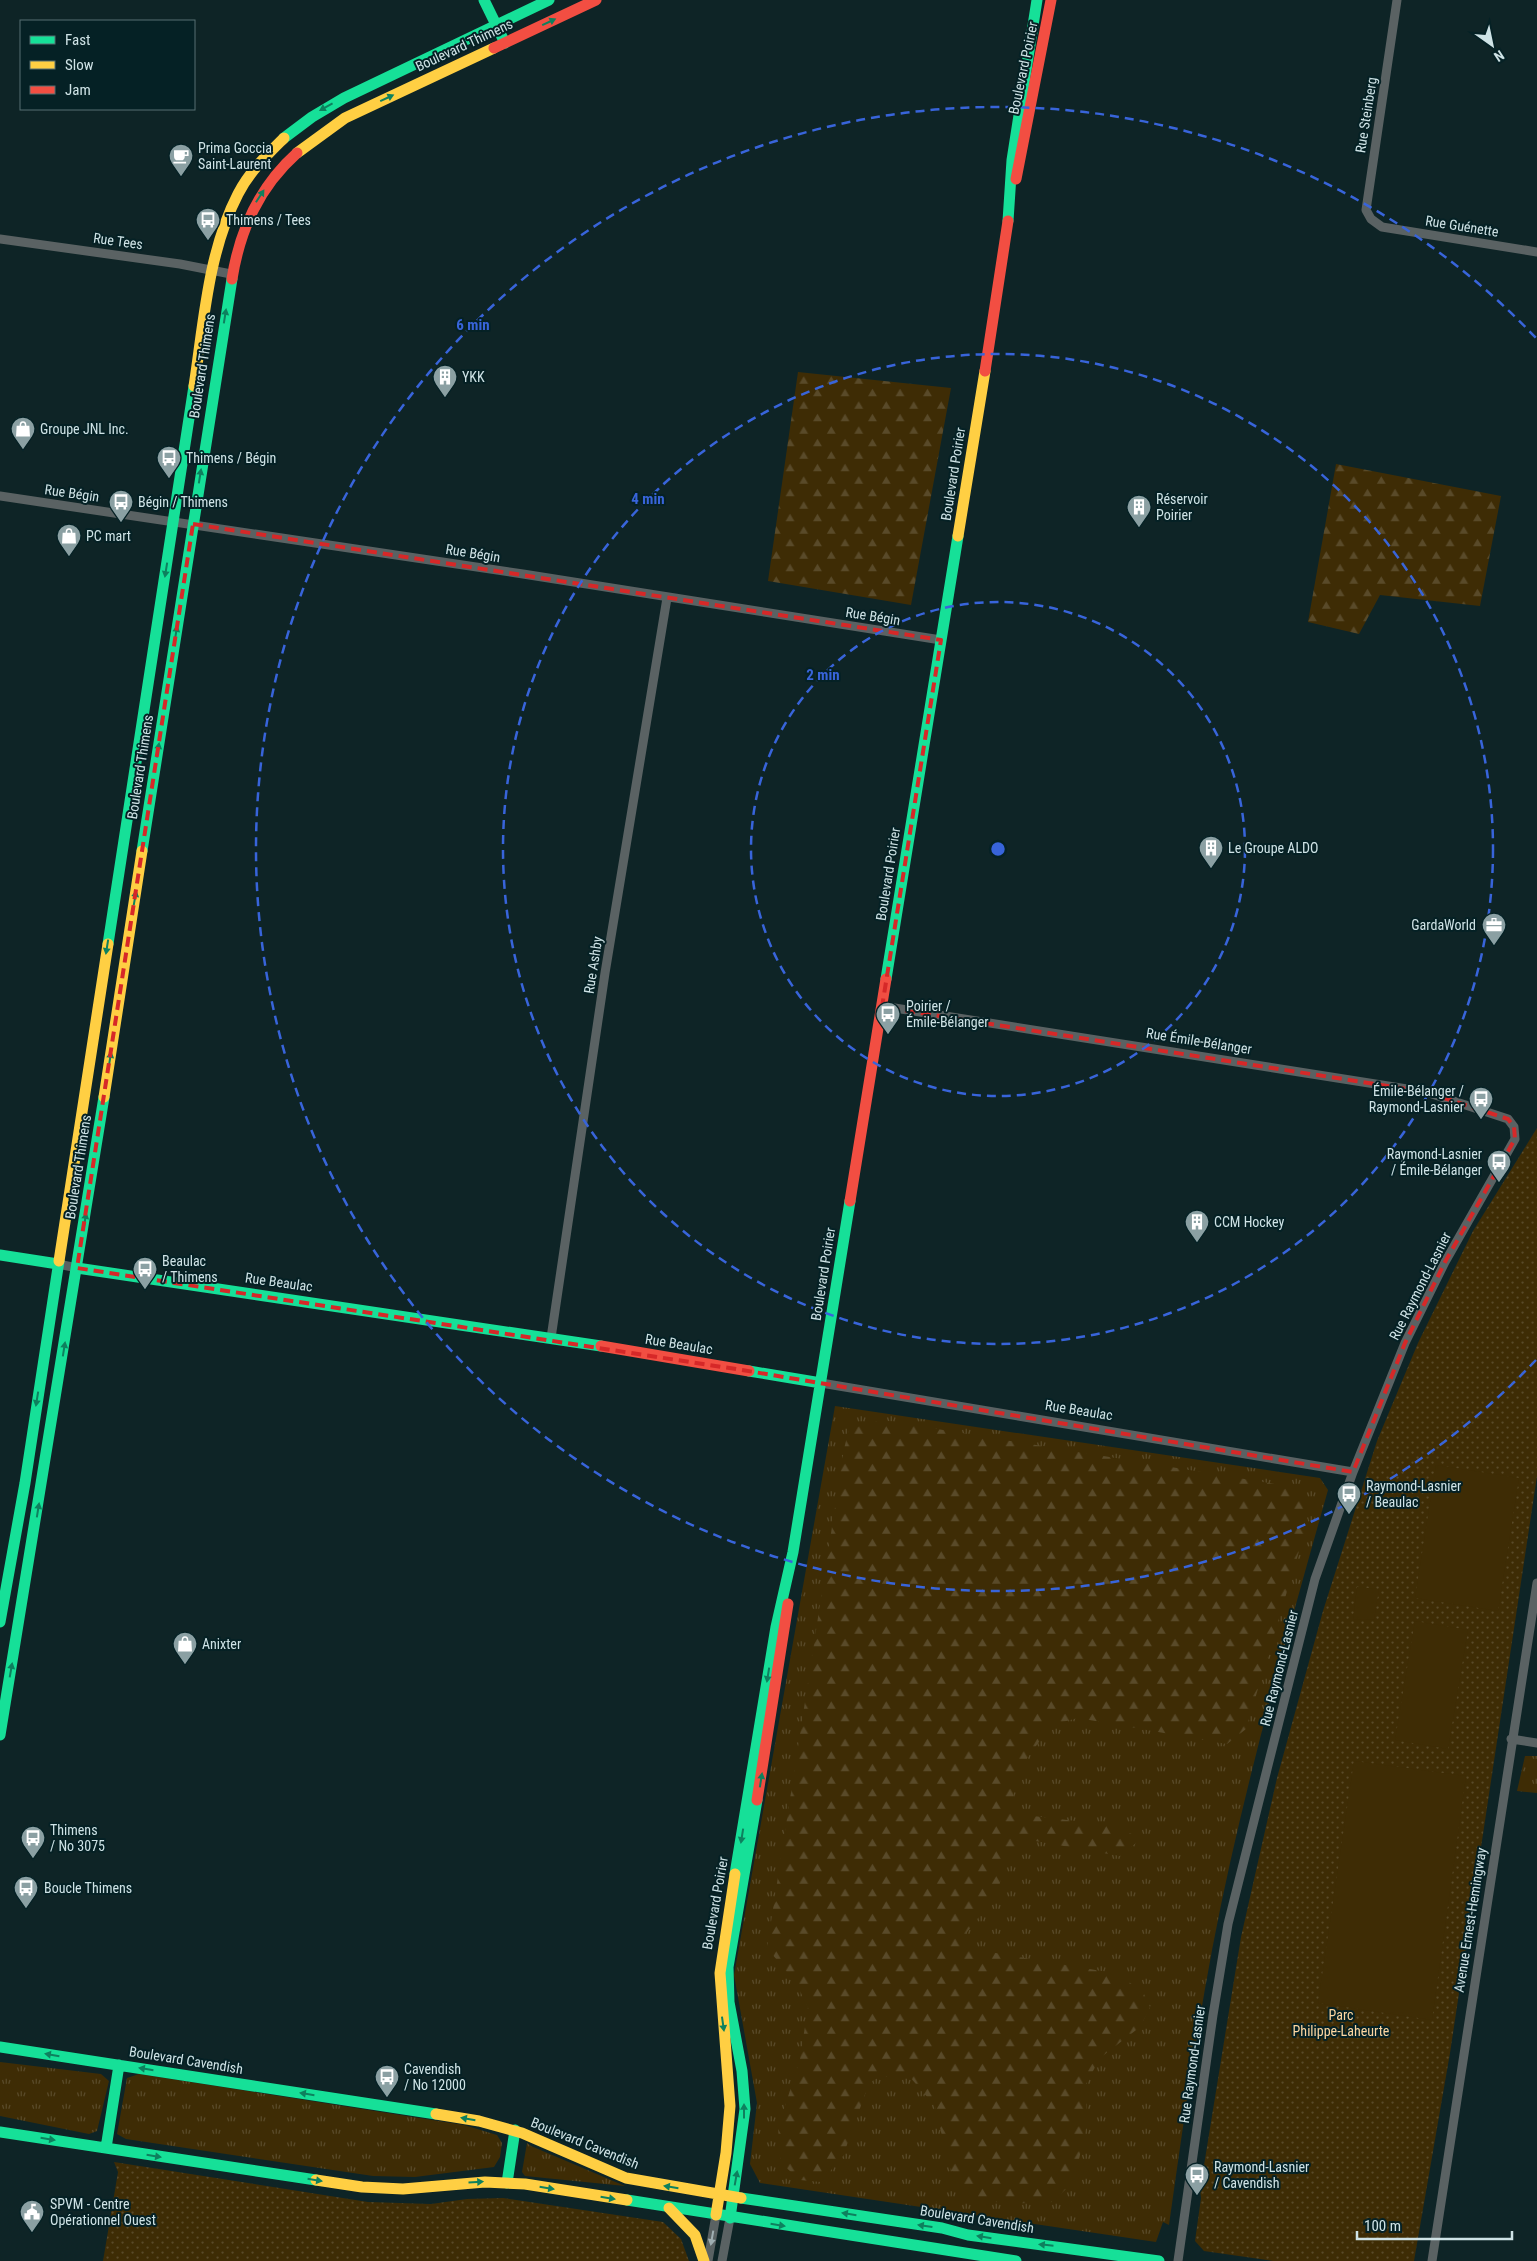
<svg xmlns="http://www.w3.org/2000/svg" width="1537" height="2261" font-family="'Roboto Condensed',sans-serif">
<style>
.grass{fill:url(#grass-tufts)}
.forest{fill:url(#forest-firs)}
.park{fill:url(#park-dots)}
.pitch{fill:#3e2c05}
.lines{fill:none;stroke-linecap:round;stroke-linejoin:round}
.street{stroke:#5a6263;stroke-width:9}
.fast{stroke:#16e098;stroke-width:11}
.slow{stroke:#ffcf43;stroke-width:11}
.jam{stroke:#f24e42;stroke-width:11}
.oneway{fill:#0e805e}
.oneway2{fill:#a0afb2}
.marked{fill:none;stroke:#d62828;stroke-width:4;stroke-dasharray:10 6;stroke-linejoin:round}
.ring{fill:none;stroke:#3864da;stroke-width:2.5;stroke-dasharray:9 6}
.labels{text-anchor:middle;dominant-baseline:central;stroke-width:4;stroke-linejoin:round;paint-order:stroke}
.street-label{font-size:14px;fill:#cfe3e6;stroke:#052125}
.poi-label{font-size:14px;fill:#cfe3e6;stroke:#052125;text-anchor:start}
.park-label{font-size:14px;fill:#fed7a1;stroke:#052125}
.centre{fill:#3864da;stroke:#052125;stroke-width:2.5}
.ring-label{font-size:15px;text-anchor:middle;font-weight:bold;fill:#3864da;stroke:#052125;stroke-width:4;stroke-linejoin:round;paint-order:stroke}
</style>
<defs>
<pattern id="grass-tufts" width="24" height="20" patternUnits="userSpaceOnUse" patternTransform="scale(1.25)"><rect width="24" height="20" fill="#3e2c05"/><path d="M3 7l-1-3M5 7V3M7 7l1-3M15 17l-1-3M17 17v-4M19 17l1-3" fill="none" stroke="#594a29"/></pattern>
<pattern id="forest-firs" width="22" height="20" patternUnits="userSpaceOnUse" patternTransform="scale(1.25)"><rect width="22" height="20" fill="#3e2c05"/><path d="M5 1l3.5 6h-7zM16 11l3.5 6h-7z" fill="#594a29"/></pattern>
<pattern id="park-dots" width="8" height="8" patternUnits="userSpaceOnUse" patternTransform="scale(1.25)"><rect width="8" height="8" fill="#3e2c05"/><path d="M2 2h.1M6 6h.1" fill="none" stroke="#594a29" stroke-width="1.8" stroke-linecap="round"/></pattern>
</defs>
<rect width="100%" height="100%" fill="#0e2426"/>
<path class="grass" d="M835,1406L1320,1478L1328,1490C1293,1614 1258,1738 1230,1863C1203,1983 1186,2104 1169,2225L1163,2222L1156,2242L760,2183L750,2164L757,2103L734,1975Z
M1525,1756H1537V1793L1517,1791Z
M0,2062L101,2074L109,2081L97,2131L89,2134L0,2116Z
M139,2074L464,2125L497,2135L502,2143L500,2157L494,2167L415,2177L373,2176L126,2139L117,2134L127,2078Z
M527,2143L531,2146L625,2186L525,2176L522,2172Z"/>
<path class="forest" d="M798,372L951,388L911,605L768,581Z
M1336,464L1501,496L1480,606L1380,595L1359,634L1308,622Z
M882,1420L1287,1486L1300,1498L1308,1521L1246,1729L1227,1744L1078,1718L1051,1725L1016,1774L1012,1807L1016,1814L1110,1825L1134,1835L1136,1843L1120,1856L1030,1840L1018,1842L992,1900L964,1936L966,1948L1119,1974L1144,1994L1150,2007L1140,2027L1100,2058L1086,2084L1087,2124L1074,2181L1053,2202L1003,2204L966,2193L949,2166L935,2106L909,2076L879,2077L869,2083L843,2156L821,2182L800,2180L781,2163L778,2128L800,2059L808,2007L796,1983L767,1948L844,1449L849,1429Z"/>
<path class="park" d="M1537,1128V1476L1450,2053L1414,2261H1273L1204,2251L1195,2241L1201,2198L1200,2190L1241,1937L1277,1778L1323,1611L1377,1441L1418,1343L1473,1231Z
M114,2162L368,2202L431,2204L467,2199L503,2198L663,2222L681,2239L689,2261H103L118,2172Z"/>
<path class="pitch" d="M1436,1465L1519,1478L1498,1611L1415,1598Z
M1357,1587L1379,1589L1374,1620L1353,1619Z
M1415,1621L1468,1630L1448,1749L1395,1740Z
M1354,1761L1466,1776L1432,2020L1318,2003Z"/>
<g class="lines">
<path class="street" d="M1397,0L1366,210L1371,219L1382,227L1537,252
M0,239L180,264L231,274
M0,496L523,574L941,640
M882,1006L1426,1092L1508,1119L1514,1127L1515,1139L1445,1262L1405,1343L1353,1472L1315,1579L1228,1924L1213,2015L1178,2261
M58,1264L77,1268
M551,1338L605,973L667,598
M821,1383L1353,1472
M1511,1739L1537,1743
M708,2261L716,2215
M722,2261L730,2218
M1432,2261L1537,1583"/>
<path class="fast" d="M484,0L505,43
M284,138L312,117L344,98L549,0
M1008,221L1012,160L1037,0
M142,851L232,279
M108,944L194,386
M886,979L958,536
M0,1255L58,1264
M77,1268L601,1346
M749,1371L821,1383
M0,1622L25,1483L59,1261
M0,1735L104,1097
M735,1874L776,1627L793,1552L850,1201
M0,2047L436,2114
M0,2132L316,2180
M106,2148L119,2065
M507,2183L515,2130
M741,2198L942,2228L968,2235L1159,2261
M627,2200L1016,2261
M730,2218L745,2109L742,2071L729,2002L728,1967L757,1800"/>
<path class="slow" d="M297,153L345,118L494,48
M194,386C204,321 208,252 238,194C249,172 267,155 284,138
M958,536L985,371
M104,1097L142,851
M59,1261L108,944
M436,2114L479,2121L522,2133L626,2178L741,2198
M316,2180L362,2187L403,2189L485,2182L525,2184L627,2200
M669,2208L695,2235L704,2261
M716,2215L726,2153L730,2106L720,1973L735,1874"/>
<path class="jam" d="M494,48L596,0
M1016,179L1051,0
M232,279C240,229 259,187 297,153
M985,371L1008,221
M850,1201L886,979
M601,1346L749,1371
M757,1800L788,1604"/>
</g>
<defs><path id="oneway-solid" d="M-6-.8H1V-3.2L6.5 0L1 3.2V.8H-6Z" transform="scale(1.25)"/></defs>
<g class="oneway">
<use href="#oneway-solid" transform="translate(549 22) rotate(-25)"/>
<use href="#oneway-solid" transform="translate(387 98) rotate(-25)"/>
<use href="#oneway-solid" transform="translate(326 107) rotate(151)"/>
<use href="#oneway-solid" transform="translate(260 196) rotate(-57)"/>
<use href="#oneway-solid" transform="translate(225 316) rotate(-81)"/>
<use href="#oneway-solid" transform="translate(200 476) rotate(-81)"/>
<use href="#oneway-solid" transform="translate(166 570) rotate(99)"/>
<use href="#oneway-solid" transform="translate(176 633) rotate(-81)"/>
<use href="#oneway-solid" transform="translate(158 750) rotate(-81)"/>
<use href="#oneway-solid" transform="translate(135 898) rotate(-80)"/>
<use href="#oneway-solid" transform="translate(107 947) rotate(99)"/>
<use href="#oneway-solid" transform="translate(110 1059) rotate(-81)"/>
<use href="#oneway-solid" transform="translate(85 1220) rotate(-81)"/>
<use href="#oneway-solid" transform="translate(64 1349) rotate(-81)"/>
<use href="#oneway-solid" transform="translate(37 1399) rotate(99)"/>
<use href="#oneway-solid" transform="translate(38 1510) rotate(-81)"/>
<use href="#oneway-solid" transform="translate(11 1670) rotate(-80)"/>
<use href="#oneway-solid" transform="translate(768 1675) rotate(99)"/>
<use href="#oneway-solid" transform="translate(761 1780) rotate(-81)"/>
<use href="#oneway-solid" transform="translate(742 1836) rotate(99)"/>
<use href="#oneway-solid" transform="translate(723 2024) rotate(82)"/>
<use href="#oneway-solid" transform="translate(52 2055) rotate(-170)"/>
<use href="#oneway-solid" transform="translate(146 2069) rotate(-171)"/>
<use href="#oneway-solid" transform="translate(307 2094) rotate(-171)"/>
<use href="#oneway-solid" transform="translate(744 2111) rotate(-90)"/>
<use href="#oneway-solid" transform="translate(468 2119) rotate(-170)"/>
<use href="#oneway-solid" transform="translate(48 2139) rotate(9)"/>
<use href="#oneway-solid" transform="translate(154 2156) rotate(9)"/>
<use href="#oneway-solid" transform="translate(736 2178) rotate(-80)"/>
<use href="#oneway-solid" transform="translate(315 2180) rotate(9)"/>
<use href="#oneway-solid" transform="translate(476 2182) rotate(-3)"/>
<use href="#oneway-solid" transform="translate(671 2187) rotate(-171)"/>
<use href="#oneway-solid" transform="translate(547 2188) rotate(9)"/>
<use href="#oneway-solid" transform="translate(608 2198) rotate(9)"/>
<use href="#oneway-solid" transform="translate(849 2214) rotate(-171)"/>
<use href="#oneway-solid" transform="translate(778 2225) rotate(9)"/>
<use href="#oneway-solid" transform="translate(925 2226) rotate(-172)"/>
<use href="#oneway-solid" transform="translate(984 2237) rotate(-171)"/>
<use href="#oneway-solid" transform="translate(1046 2245) rotate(-174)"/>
</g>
<use class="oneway2" href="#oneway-solid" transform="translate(712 2238) rotate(100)"/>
<path class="marked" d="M193,524L941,640L882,1007L1426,1092L1508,1119L1514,1127L1515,1139L1445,1262L1405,1343L1353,1472L742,1370L77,1268Z"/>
<g class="ring">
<circle cx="998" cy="849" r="247"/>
<circle cx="998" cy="849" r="495"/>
<path d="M1536 1360A742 742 0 1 1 1536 338"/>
</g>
<defs>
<symbol id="cafe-pin" viewBox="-11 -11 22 30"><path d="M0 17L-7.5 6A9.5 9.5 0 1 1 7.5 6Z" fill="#8ba0a3" stroke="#052125"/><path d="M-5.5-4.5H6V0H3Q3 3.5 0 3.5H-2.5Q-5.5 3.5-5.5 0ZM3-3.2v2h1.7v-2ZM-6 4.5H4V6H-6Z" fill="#fff"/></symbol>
<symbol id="bus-pin" viewBox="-11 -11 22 30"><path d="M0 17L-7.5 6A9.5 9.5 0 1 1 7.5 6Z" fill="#8ba0a3" stroke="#052125"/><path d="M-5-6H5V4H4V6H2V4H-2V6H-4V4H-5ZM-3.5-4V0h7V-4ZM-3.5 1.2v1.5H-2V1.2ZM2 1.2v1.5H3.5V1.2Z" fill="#fff"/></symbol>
<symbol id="building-pin" viewBox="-11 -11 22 30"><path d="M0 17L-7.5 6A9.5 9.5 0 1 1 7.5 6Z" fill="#8ba0a3" stroke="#052125"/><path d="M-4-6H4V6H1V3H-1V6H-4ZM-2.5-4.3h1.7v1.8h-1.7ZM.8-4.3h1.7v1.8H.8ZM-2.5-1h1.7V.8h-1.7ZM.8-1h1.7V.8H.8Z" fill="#fff"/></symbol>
<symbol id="shop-pin" viewBox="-11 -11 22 30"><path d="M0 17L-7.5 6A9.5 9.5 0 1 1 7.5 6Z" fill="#8ba0a3" stroke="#052125"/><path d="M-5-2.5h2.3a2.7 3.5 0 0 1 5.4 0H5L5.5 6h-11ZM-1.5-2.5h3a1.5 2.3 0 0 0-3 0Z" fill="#fff"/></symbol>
<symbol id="office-pin" viewBox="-11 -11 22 30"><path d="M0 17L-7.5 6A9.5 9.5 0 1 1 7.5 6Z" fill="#8ba0a3" stroke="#052125"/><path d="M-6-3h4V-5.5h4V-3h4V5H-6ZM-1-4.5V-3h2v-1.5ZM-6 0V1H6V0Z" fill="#fff"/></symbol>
<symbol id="civic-pin" viewBox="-11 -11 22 30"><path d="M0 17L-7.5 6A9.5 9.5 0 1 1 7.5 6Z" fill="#8ba0a3" stroke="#052125"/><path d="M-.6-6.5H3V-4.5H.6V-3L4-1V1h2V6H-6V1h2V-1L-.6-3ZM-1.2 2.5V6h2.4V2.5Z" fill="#fff"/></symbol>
</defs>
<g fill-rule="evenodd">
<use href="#cafe-pin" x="167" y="142" width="28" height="38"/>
<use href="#bus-pin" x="194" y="206" width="28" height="38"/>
<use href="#building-pin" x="431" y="363" width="28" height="38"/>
<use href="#shop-pin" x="9" y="415" width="28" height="38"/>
<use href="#bus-pin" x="155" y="444" width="28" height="38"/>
<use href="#bus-pin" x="107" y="488" width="28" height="38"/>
<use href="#building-pin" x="1125" y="493" width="28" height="38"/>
<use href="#shop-pin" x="55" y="522" width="28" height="38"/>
<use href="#building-pin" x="1197" y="834" width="28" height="38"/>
<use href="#office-pin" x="1480" y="911" width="28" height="38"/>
<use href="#bus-pin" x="874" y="1000" width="28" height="38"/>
<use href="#bus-pin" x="1467" y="1085" width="28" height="38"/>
<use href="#bus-pin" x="1485" y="1148" width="28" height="38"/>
<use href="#building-pin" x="1183" y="1208" width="28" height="38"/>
<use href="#bus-pin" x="131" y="1255" width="28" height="38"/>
<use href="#bus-pin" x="1335" y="1480" width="28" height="38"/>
<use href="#shop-pin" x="171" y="1630" width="28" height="38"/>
<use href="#bus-pin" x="19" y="1824" width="28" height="38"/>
<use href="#bus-pin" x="12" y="1874" width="28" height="38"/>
<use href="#bus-pin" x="373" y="2063" width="28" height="38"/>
<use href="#bus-pin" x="1183" y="2161" width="28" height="38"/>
<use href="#civic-pin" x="18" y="2198" width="28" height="38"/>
</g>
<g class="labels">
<g class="street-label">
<text transform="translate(464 45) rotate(-25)">Boulevard Thimens</text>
<text transform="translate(1023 68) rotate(-78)">Boulevard Poirier</text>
<text transform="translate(1366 115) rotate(-81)">Rue Steinberg</text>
<text transform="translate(1462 226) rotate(9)">Rue Guénette</text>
<text transform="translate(118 241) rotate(8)">Rue Tees</text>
<text transform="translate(202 366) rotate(-81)">Boulevard Thimens</text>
<text transform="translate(953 474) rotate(-81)">Boulevard Poirier</text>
<text transform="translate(72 493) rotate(8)">Rue Bégin</text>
<text transform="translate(473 553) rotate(9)">Rue Bégin</text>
<text transform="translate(873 616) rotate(9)">Rue Bégin</text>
<text transform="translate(140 767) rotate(-81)">Boulevard Thimens</text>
<text transform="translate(888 874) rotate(-81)">Boulevard Poirier</text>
<text transform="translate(593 965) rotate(-81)">Rue Ashby</text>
<text transform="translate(1199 1041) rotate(9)">Rue Émile-Bélanger</text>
<text transform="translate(78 1167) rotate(-81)">Boulevard Thimens</text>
<text transform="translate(823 1274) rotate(-81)">Boulevard Poirier</text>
<text transform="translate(279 1282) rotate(8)">Rue Beaulac</text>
<text transform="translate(1420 1286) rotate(-63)">Rue Raymond-Lasnier</text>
<text transform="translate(679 1344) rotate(9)">Rue Beaulac</text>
<text transform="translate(1079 1410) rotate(9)">Rue Beaulac</text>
<text transform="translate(1279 1668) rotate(-76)">Rue Raymond-Lasnier</text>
<text transform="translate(715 1903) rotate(-80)">Boulevard Poirier</text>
<text transform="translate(1470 1920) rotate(-81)">Avenue Ernest-Hemingway</text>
<text transform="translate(186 2060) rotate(9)">Boulevard Cavendish</text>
<text transform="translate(1192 2064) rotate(-82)">Rue Raymond-Lasnier</text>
<text transform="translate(585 2143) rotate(22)">Boulevard Cavendish</text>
<text transform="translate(977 2219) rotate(9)">Boulevard Cavendish</text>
</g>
<g class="poi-label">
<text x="198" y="148">Prima Goccia<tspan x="198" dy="16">Saint-Laurent</tspan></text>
<text x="226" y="220">Thimens / Tees</text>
<text x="462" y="377">YKK</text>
<text x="40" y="429">Groupe JNL Inc.</text>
<text x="186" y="458">Thimens / Bégin</text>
<text x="1156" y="499">Réservoir<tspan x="1156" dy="16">Poirier</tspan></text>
<text x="138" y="502">Bégin / Thimens</text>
<text x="86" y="536">PC mart</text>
<text x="1228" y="848">Le Groupe ALDO</text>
<text x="1476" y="925" text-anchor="end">GardaWorld</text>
<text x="906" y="1006">Poirier /<tspan x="906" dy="16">Émile-Bélanger</tspan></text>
<text x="1464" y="1091" text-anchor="end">Émile-Bélanger /<tspan x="1464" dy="16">Raymond-Lasnier</tspan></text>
<text x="1482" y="1154" text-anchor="end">Raymond-Lasnier<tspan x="1482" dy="16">/ Émile-Bélanger</tspan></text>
<text x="1214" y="1222">CCM Hockey</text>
<text x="162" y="1261">Beaulac<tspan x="162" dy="16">/ Thimens</tspan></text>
<text x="1366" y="1486">Raymond-Lasnier<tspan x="1366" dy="16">/ Beaulac</tspan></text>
<text x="202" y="1644">Anixter</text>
<text x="50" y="1830">Thimens<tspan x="50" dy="16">/ No 3075</tspan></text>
<text x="44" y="1888">Boucle Thimens</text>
<text x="404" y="2069">Cavendish<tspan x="404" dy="16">/ No 12000</tspan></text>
<text x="1214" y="2167">Raymond-Lasnier<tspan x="1214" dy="16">/ Cavendish</tspan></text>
<text x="50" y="2204">SPVM - Centre<tspan x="50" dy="16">Opérationnel Ouest</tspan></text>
</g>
<g class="park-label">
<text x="1341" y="2015">Parc<tspan x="1341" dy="16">Philippe-Laheurte</tspan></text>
</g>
</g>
<circle cx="998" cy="849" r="8" class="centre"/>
<g class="ring-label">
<text x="473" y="330">6 min</text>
<text x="648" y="504">4 min</text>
<text x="823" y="680">2 min</text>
</g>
<rect x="20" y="20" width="175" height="90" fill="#052125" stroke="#566f72"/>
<rect x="30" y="36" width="25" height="8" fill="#16e098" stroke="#566f72"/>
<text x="65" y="45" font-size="15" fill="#cfe3e6">Fast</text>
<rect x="30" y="61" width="25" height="8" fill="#ffcf43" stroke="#566f72"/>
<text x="65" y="70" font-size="15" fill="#cfe3e6">Slow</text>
<rect x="30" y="86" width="25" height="8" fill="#f24e42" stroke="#566f72"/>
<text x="65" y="95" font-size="15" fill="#cfe3e6">Jam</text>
<g transform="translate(1492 45) rotate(147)" stroke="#052125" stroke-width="4" paint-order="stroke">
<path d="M0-4L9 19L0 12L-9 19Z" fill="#cfe3e6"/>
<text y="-8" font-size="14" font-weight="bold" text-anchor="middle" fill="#cfe3e6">N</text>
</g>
<path d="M1357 2231v8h155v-8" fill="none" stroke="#cfe3e6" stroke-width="2.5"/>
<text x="1364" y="2231" font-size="15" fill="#cfe3e6" stroke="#052125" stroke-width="4" paint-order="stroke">100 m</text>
</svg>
